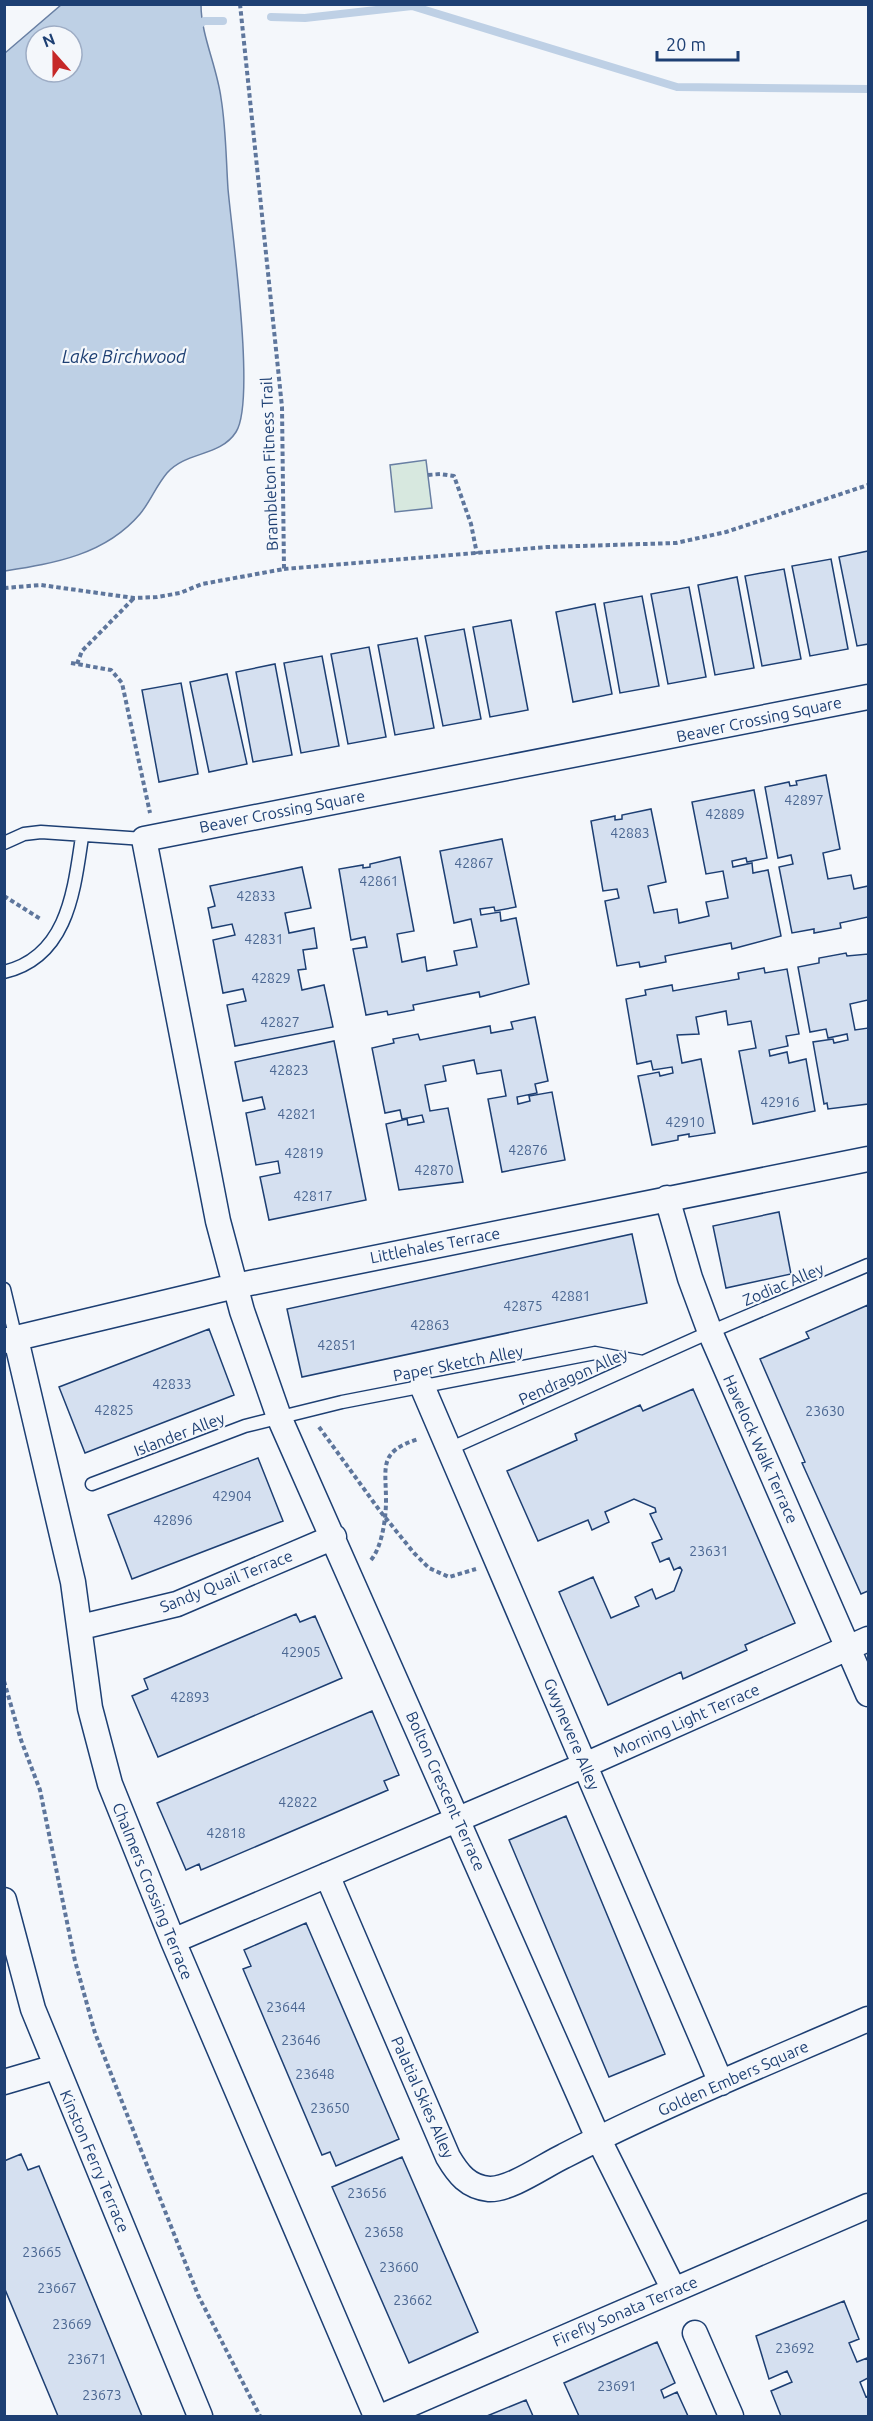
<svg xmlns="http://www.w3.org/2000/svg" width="873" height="2421" font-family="Ubuntu,sans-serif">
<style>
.green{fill:#d7e8df;stroke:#687fa3;stroke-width:1.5}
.water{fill:#bed0e5;stroke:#687fa3;stroke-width:1.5;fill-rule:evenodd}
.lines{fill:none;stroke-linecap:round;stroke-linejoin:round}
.stream{stroke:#bed0e5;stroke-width:8}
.building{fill:#d5e0f0;stroke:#1d3f73;stroke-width:1.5}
.service-casing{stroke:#1d3f73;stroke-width:15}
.minor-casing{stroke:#1d3f73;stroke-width:27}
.path{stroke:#5e769c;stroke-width:4;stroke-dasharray:4.5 3;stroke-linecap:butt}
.service{stroke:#f4f7fb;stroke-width:12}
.minor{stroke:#f4f7fb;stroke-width:24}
.labels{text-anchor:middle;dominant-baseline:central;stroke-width:4.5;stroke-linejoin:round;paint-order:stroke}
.number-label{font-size:14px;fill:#4b6792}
.street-label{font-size:16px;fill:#1d3f73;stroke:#f4f7fb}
.water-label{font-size:18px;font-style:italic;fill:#1d3f73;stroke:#f4f7fb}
</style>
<rect width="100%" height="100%" fill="#f4f7fb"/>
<path class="green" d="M426,460L432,508L395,512L390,465Z"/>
<path class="water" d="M61,5H201C201,35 217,67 221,98C226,128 226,159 228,189C232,234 256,401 236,432C220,457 186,451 167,473C156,486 150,502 140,514C105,555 55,563 5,571V53ZM36,36H72V72H36Z"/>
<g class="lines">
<path class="stream" d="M271,17L305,18L412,6L677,87L868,89
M196,27L204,21H223"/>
</g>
<path class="building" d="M868,551V644L857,646L839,557Z
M831,559L848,649L810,656L792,566Z
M784,569L801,659L762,666L745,576Z
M737,577L754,668L715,675L698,585Z
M689,587L706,677L668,684L651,594Z
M642,596L659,686L620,693L604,603Z
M595,604L612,694L573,702L556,612Z
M511,620L528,710L490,717L473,627Z
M464,629L481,719L443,726L425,636Z
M417,638L434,728L395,735L378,645Z
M369,647L386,737L348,744L331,654Z
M322,656L339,746L301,753L284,663Z
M275,664L292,755L253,762L236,672Z
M227,674L247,764L209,772L190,682Z
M181,683L198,774L159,782L142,690Z
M826,775L840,849L823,853L828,879L851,875L854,889L868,886V917L840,923L841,928L814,933V929L792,933L779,867L793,864L791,855L778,858L765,787L789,782L790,786L797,785L796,781Z
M754,790L767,858L747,862L746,858L732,861L733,867L752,863L753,873L768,870L781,936L732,949L731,943L665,956L666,962L640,967L639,962L617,966L605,901L619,898L617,889L603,891L591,821L615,816V820L622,819V815L651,809L666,882L648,886L654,913L677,909L679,923L709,916L706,902L728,898L723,871L706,874L692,802Z
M502,839L516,907L495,911L494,907L480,909L481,915L500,912L501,921L516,918L529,984L480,997L479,992L413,1005L414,1010L388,1015L387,1011L366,1015L353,949L367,947L365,937L351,940L339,869L363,865V868L370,867V864L400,857L414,931L397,934L402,962L425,957L427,971L457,965L454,951L477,947L471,919L454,923L440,851Z
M302,867L311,908L285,913L289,933L314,928L317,948L303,950L306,969L298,970L302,990L324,985L333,1027L235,1046L227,1005L246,1001L243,989L223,993L213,940L235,935L232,924L212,928L208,908L215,906L210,886Z
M846,953L847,956L868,954V1000L850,1004L855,1030L868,1028V1104L828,1109L827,1103L824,1104L813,1042L833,1039L834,1043L848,1040L847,1034L828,1038L826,1029L810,1032L798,967L819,963V958Z
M764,968L765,973L787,969L799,1034L786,1036L788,1046L769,1050L770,1056L787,1052L789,1063L806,1059L815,1111L753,1124L739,1051L756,1048L751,1021L728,1025L726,1011L696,1017L699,1034L677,1035L682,1063L701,1059L715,1133L689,1137V1134L678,1136V1140L652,1145L638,1076L659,1072L660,1076L673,1073L672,1067L653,1070L651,1061L637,1064L626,999L646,995L645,990L672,985L673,991L739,979L738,973Z
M535,1017L548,1081L535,1084L537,1093L517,1097L518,1104L530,1101L529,1096L552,1092L565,1160L502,1172L488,1099L506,1096L501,1070L477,1074L474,1060L443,1066L446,1081L425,1085L430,1111L448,1108L463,1182L399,1190L386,1124L407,1119L408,1125L424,1122L422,1115L402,1119L400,1110L385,1113L372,1048L394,1043L393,1039L418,1034L420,1040L490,1026L491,1033L513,1029L511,1022Z
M334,1041L366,1200L269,1220L260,1177L280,1173L278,1161L256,1165L246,1113L265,1109L262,1097L243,1101L235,1062Z
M779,1212L791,1274L726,1288L713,1226Z
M632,1234L647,1303L302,1377L287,1309Z
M868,1305V1591L861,1594L802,1463L805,1462L760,1359L809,1338L806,1332Z
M209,1329L234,1395L85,1453L59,1387Z
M693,1389L795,1623L745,1645L747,1650L683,1679L681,1672L608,1705L559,1592L593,1577L611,1618L639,1606L635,1597L652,1589L656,1599L674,1591L682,1570L680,1567L674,1570L669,1558L660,1562L652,1543L662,1539L650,1514L656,1512L655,1508L634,1499L605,1512L609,1522L592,1530L588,1520L538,1541L507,1471L577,1440L575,1434L640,1405L643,1411Z
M258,1458L283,1521L132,1579L108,1515Z
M296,1614L300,1622L315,1616L342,1678L158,1757L132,1696L148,1689L144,1679Z
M372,1711L399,1775L384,1781L388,1790L201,1870L199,1864L186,1870L157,1803Z
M566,1816L665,2054L609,2077L509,1840Z
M306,1923L399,2139L336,2166L330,2152L322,2155L243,1969L251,1966L244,1950Z
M21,2154L28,2170L39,2166L142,2416H58L4,2287V2161Z
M402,2157L478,2332L409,2363L332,2187Z
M844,2301L859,2339L849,2343L857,2362L867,2358L868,2361V2378L860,2382L866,2397L868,2396V2416H781L771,2391L792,2382L787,2371L769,2379L756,2336Z
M657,2342L675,2383L661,2390L664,2398L677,2392L688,2416H579L564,2383Z
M526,2400L533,2416H487Z"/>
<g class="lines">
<defs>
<path id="service" d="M4,843L24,834L41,832L144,839
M4,972C68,957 74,890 82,837
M4,1289L16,1339
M449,1449L710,1332L868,1265
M92,1484L245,1426L342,1402L595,1353L643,1362"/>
<path id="minor" d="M667,1198L690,1278L710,1332L868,1694
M16,1339L73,1582L90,1708L110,1784L173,1941L376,2416
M4,1341L235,1286L868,1159
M422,1386L721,2083
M81,1627L177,1604L334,1537
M327,1875L448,2157C458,2174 468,2187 489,2189C510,2190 545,2165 564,2156C663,2105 767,2063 868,2019
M4,1900L33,2009L200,2416
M173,1941L585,1765L868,1639
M4,2082L55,2067
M674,2290L598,2138L279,1417L242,1311L218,1221L144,839L868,697
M695,2333L731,2416
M383,2416L868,2206"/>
</defs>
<use href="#service" class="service-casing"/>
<use href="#minor" class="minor-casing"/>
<path class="path" d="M428,475L440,474L454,476L471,524L477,554
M284,569L547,547L676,543L726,532L868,485
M4,588L41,585L134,598L157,597L180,593L202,584L284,569L282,407L240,4
M71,663L111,670L122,683L150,813
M77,664L82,651L134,598
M4,896L42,920
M319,1427L380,1511L414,1553L429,1568L449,1577L476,1569
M371,1560C382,1547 386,1518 386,1501C386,1466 378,1452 418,1439
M4,1681L21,1740L40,1790L75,1961L95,2033L198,2295L260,2416"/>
<use href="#service" class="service"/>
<use href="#minor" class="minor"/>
</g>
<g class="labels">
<g class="number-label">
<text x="804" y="800">42897</text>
<text x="725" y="814">42889</text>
<text x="630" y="833">42883</text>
<text x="474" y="863">42867</text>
<text x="379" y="881">42861</text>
<text x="256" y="896">42833</text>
<text x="264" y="939">42831</text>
<text x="271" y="978">42829</text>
<text x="280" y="1022">42827</text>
<text x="289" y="1070">42823</text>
<text x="780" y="1102">42916</text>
<text x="297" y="1114">42821</text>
<text x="685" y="1122">42910</text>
<text x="528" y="1150">42876</text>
<text x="304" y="1153">42819</text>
<text x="434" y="1170">42870</text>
<text x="313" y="1196">42817</text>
<text x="571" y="1296">42881</text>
<text x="523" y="1306">42875</text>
<text x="430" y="1325">42863</text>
<text x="337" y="1345">42851</text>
<text x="172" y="1384">42833</text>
<text x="114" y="1410">42825</text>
<text x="825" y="1411">23630</text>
<text x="232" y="1496">42904</text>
<text x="173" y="1520">42896</text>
<text x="709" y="1551">23631</text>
<text x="301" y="1652">42905</text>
<text x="190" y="1697">42893</text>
<text x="298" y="1802">42822</text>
<text x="226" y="1833">42818</text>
<text x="286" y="2007">23644</text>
<text x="301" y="2040">23646</text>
<text x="315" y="2074">23648</text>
<text x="330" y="2108">23650</text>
<text x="367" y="2193">23656</text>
<text x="384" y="2232">23658</text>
<text x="42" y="2252">23665</text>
<text x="399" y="2267">23660</text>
<text x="57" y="2288">23667</text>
<text x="413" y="2300">23662</text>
<text x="72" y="2324">23669</text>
<text x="795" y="2348">23692</text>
<text x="87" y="2359">23671</text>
<text x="617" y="2386">23691</text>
<text x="102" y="2395">23673</text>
</g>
<g class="street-label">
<text transform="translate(269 464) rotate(-92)">Brambleton Fitness Trail</text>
<text transform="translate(759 719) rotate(-12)">Beaver Crossing Square</text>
<text transform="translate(282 811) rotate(-11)">Beaver Crossing Square</text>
<text transform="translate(435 1245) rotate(-11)">Littlehales Terrace</text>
<text transform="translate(783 1284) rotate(-23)">Zodiac Alley</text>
<text transform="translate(458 1363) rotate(-11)">Paper Sketch Alley</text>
<text transform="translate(573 1376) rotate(-24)">Pendragon Alley</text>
<text transform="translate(179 1434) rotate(-21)">Islander Alley</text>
<text transform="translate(761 1449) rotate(66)">Havelock Walk Terrace</text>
<text transform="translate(226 1581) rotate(-22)">Sandy Quail Terrace</text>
<text transform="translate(686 1720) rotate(-24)">Morning Light Terrace</text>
<text transform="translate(572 1734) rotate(67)">Gwynevere Alley</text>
<text transform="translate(446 1791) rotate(66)">Bolton Crescent Terrace</text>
<text transform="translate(153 1891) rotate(68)">Chalmers Crossing Terrace</text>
<text transform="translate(733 2078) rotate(-24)">Golden Embers Square</text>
<text transform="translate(423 2097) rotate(66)">Palatial Skies Alley</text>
<text transform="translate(95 2161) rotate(67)">Kinston Ferry Terrace</text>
<text transform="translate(625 2311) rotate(-23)">Firefly Sonata Terrace</text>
</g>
<g class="water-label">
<text x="124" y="356">Lake Birchwood</text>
</g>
</g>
<rect width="873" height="2421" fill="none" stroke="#1d3f73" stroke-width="12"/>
<g transform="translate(54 54) rotate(339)"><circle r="28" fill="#f4f7fb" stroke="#9eadc5" stroke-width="1.5"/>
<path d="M0-4.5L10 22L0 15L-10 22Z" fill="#c62828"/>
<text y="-9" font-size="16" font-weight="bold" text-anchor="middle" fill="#1d3f73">N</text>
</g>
<path d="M657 51v9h81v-9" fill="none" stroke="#1d3f73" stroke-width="3"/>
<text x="666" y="51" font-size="18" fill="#1d3f73" stroke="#f4f7fb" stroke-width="4.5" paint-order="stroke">20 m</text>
</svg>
